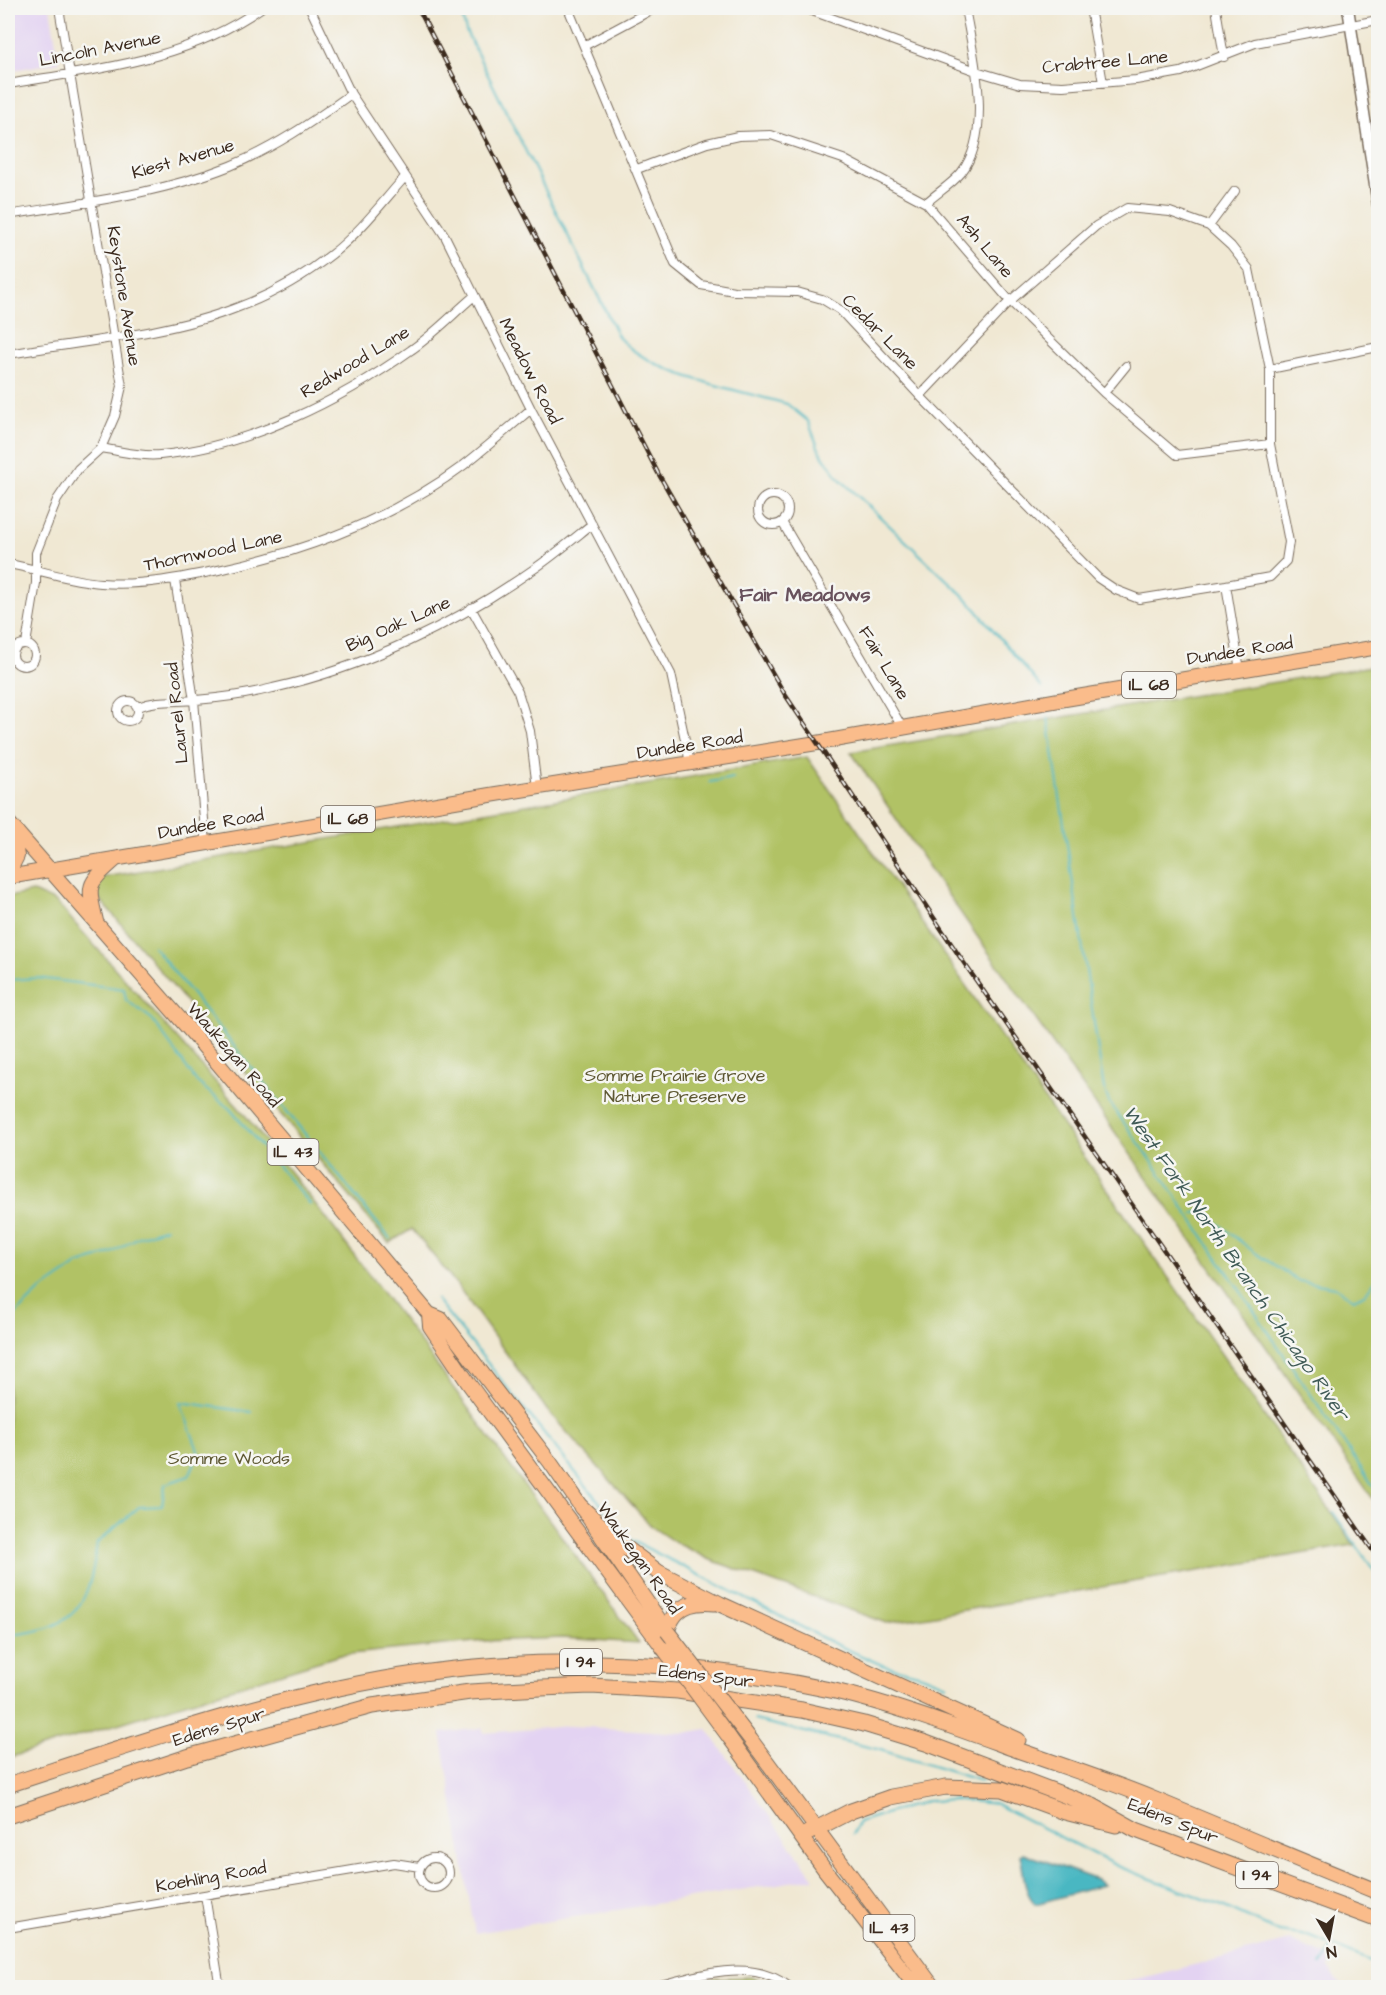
<svg xmlns="http://www.w3.org/2000/svg" width="1386" height="1995" font-family="'Architects Daughter',sans-serif">
<style>
.built{fill:#e3d3f2}
.green{fill:#b1c265;stroke:#767642;stroke-width:1.5}
.water{fill:#49b7c2;stroke:#427070;stroke-width:1.5}
.lines{fill:none;stroke-linecap:round;stroke-linejoin:round}
.stream{stroke:#49b7c2;stroke-width:2}
.minor-casing{stroke:#7a6c5d;stroke-width:10}
.tertiary-casing{stroke:#7a6c5d;stroke-width:13}
.primary-casing{stroke:#7a6c5d;stroke-width:16}
.motorway-casing{stroke:#7a6c5d;stroke-width:17}
.minor{stroke:#fff;stroke-width:8}
.tertiary{stroke:#fff;stroke-width:10}
.primary{stroke:#fabc8b;stroke-width:14}
.motorway{stroke:#fabc8b;stroke-width:15}
.rail-casing{stroke:#3b2a1e;stroke-width:4.5}
.rail{stroke:#f6f6f2;stroke-width:2;stroke-dasharray:7;stroke-linecap:butt}
.primary-bridge-casing{stroke:#7a6c5d;stroke-width:16;stroke-linecap:butt}
.primary-bridge{stroke:#fabc8b;stroke-width:14}
.labels{text-anchor:middle;dominant-baseline:central;stroke-width:5;stroke-linejoin:round;paint-order:stroke}
.shield{fill:#f6f6f2;stroke:#73675e;stroke-width:1.5}
.shield-label{font-size:16px;font-weight:bold;fill:#3b2a1e}
.street-label{font-size:18px;fill:#3b2a1e;stroke:#f6f6f2}
.park-label{font-size:18px;fill:#5e5833;stroke:#f6f6f2}
.neighbourhood-label{font-size:20px;font-weight:bold;fill:#69525d;stroke:#f6f6f2}
.water-label{font-size:20px;font-style:italic;fill:#405b57;stroke:#f6f6f2}
</style>
<rect width="100%" height="100%" fill="#f6f6f2"/>
<filter id="ink" filterUnits="userSpaceOnUse"><feTurbulence type="fractalNoise" baseFrequency=".0167" numOctaves="2"/><feDisplacementMap in="SourceGraphic" scale="12" xChannelSelector="R" yChannelSelector="G"/><feConvolveMatrix kernelMatrix="1 2 1 2 8 2 1 2 1" color-interpolation-filters="sRGB"/></filter>
<filter id="wash" filterUnits="userSpaceOnUse"><feTurbulence type="fractalNoise" baseFrequency=".008" numOctaves="4" result="noise"/><feDisplacementMap in="SourceGraphic" scale="24" xChannelSelector="R" yChannelSelector="G"/><feGaussianBlur stdDeviation="1.35" result="paint"/><feColorMatrix in="noise" values="0 0 0 0 0 0 0 0 0 0 0 0 0 0 0 0 0 1.4 0 .05"/><feComposite in="paint" operator="in"/></filter>
<g filter="url(#wash)">
<rect width="100%" height="100%" fill="#f0e8d3"/>
<path class="built" d="M8,8H50L59,62L8,71Z
M570,1726L684,1733L707,1729L814,1878L475,1933L441,1733L482,1728L484,1733Z
M1290,1941L1334,1958L1328,1968L1343,1987H1105Z"/>
<path class="green" d="M1378,665V1506L939,882L851,752Z
M807,757L1354,1545L887,1623L708,1559L673,1541L652,1527L547,1410L457,1285L412,1229L389,1243L93,891L99,878Z
M33,892L56,902L245,1115L320,1210L420,1342L639,1643L562,1638L485,1641L340,1655L8,1758V897Z
M750,1977L780,1987H678L717,1978Z"/>
<path class="water" d="M1023,1853L1097,1880L1103,1885L1036,1904C1023,1894 1024,1870 1020,1855Z"/>
<g class="lines">
<path class="stream" d="M460,8L466,31L619,338C656,377 736,389 787,404L808,421L820,452L839,478L968,600L1042,688
M1048,718L1104,1089L1110,1104L1147,1154L1378,1493
M710,782L733,778
M153,946L390,1239
M8,980L37,978L124,989L126,1000L152,1019L197,1082L230,1109L311,1205
M1193,1214L1202,1211L1254,1252L1299,1281L1335,1287L1354,1299L1366,1293L1378,1277
M436,1299L629,1539L831,1642L882,1665L922,1675L947,1685
M8,1321L41,1290L79,1264L112,1253L138,1237L166,1228
M1333,1512L1378,1576
M8,1635C75,1629 89,1608 97,1543L139,1507L162,1506L165,1484L189,1476L199,1453L180,1402L251,1412
M754,1720L877,1749L981,1781
M853,1834L859,1822L927,1801L960,1800L996,1804L1117,1866L1220,1905L1279,1932L1309,1936L1378,1964
M1321,1965L1333,1947"/>
</g>
</g>
<g filter="url(#ink)">
<g class="lines">
<defs>
<path id="minor" d="M310,8L351,94L445,236L531,409L671,674L690,763
M568,8L675,264L701,285L734,291L797,292L822,299L840,310L920,396L1098,578L1116,590L1139,599L1226,585
M804,8L976,71L1020,84L1063,86L1136,80L1181,72L1255,43L1378,20
M1090,8L1103,83
M1216,8L1224,57
M584,46L655,8
M8,84C96,69 186,61 261,8
M637,169L707,143L738,136L771,135L843,159L926,203L1010,301L1104,393L1177,455L1270,444
M926,203C937,193 952,184 961,173C994,131 973,55 965,8
M8,215C81,203 160,194 230,166C274,148 312,122 351,94
M1209,226L1235,191
M8,354C78,342 170,334 236,308C269,296 304,276 332,254C359,233 381,204 404,178
M1270,369L1378,347
M1104,393L1126,366
M920,396L1010,301L1096,226L1127,208L1170,212L1209,226L1231,246L1249,269L1270,369V444L1289,542L1286,561L1270,577L1226,585L1240,670
M101,448C119,451 141,457 160,455C247,447 340,401 411,350C433,335 453,314 473,297
M758 510a15 15 0 1 1 30 0a15 15 0 1 1-30 0Z
M782,522L902,727
M8,564C39,569 69,581 101,583C143,586 182,578 223,569C309,550 393,518 464,465C487,447 509,428 531,409
M175,580L194,700L206,843
M471,608L518,692L530,731L537,788
M26,644L36,583V553L57,500L78,469L101,448L115,416L122,386L59,8
M13 655a11 11 0 1 1 22 0a11 11 0 1 1-22 0Z
M118 711a10 10 0 1 1 20 0a10 10 0 1 1-20 0Z
M138,707C157,699 176,702 196,700C221,698 249,694 273,688C363,668 455,624 531,571C552,557 572,540 592,524
M419 1873a15 15 0 1 1 30 0a15 15 0 1 1-30 0Z
M205,1895L220,1988
M8,1928L394,1863L420,1867
M649,1988C694,1977 750,1955 791,1988"/>
<path id="tertiary" d="M1348,8L1378,205"/>
<path id="primary" d="M8,822L194,1035L429,1314L441,1319L550,1462L667,1631
M8,874L17,856L12,828
M8,877L490,795L817,743L1059,700L1378,647
M96,921C87,883 87,885 116,859
M429,1314L430,1326L469,1384L664,1649
M729,1737L825,1870L917,1988
M751,1740L934,1988"/>
<path id="motorway" d="M581,1507L617,1541L658,1572L720,1604L1018,1740
M664,1649C667,1617 679,1599 714,1603
M8,1785C143,1741 281,1693 422,1673C560,1654 699,1662 835,1691C895,1705 954,1727 1012,1748C1059,1765 1107,1780 1153,1799C1228,1830 1303,1862 1378,1892
M8,1816L187,1757L372,1706L470,1692L541,1688L591,1686L678,1691L802,1710L864,1724L926,1743L1093,1806L1136,1830L1378,1920
M802,1836L851,1811L891,1797L946,1787L1002,1789L1065,1812L1116,1825"/>
</defs>
<use href="#minor" class="minor-casing"/>
<use href="#tertiary" class="tertiary-casing"/>
<use href="#primary" class="primary-casing"/>
<use href="#motorway" class="motorway-casing"/>
<use href="#minor" class="minor"/>
<use href="#tertiary" class="tertiary"/>
<use href="#primary" class="primary"/>
<use href="#motorway" class="motorway"/>
<defs>
<path id="rail" d="M418,8L658,473L784,693L964,963L1378,1558"/>
</defs>
<use href="#rail" class="rail-casing"/>
<use href="#rail" class="rail"/>
<defs>
<path id="primary-bridge" d="M667,1631L751,1740
M664,1649L729,1737"/>
</defs>
<use href="#primary-bridge" class="primary-bridge-casing"/>
<use href="#primary-bridge" class="primary-bridge"/>
</g>
</g>
<g class="labels">
<g class="shield">
<rect x="1122" y="672" width="54" height="26" rx="4.5"/>
<rect x="321" y="806" width="54" height="26" rx="4.5"/>
<rect x="267.5" y="1139" width="51" height="26" rx="4.5"/>
<rect x="560" y="1649" width="42" height="26" rx="4.5"/>
<rect x="1236" y="1862" width="42" height="26" rx="4.5"/>
<rect x="863.5" y="1915" width="51" height="26" rx="4.5"/>
</g>
<g class="shield-label">
<text x="1149" y="685">IL 68</text>
<text x="348" y="819">IL 68</text>
<text x="293" y="1152">IL 43</text>
<text x="581" y="1662">I 94</text>
<text x="1257" y="1875">I 94</text>
<text x="889" y="1928">IL 43</text>
</g>
<g class="street-label">
<text transform="translate(100 49) rotate(-11)">Lincoln Avenue</text>
<text transform="translate(1105 62) rotate(-5)">Crabtree Lane</text>
<text transform="translate(183 159) rotate(-16)">Kiest Avenue</text>
<text transform="translate(985 246) rotate(50)">Ash Lane</text>
<text transform="translate(124 296) rotate(81)">Keystone Avenue</text>
<text transform="translate(880 332) rotate(45)">Cedar Lane</text>
<text transform="translate(355 362) rotate(-31)">Redwood Lane</text>
<text transform="translate(530 371) rotate(63)">Meadow Road</text>
<text transform="translate(213 551) rotate(-12)">Thornwood Lane</text>
<text transform="translate(398 624) rotate(-24)">Big Oak Lane</text>
<text transform="translate(1240 651) rotate(-9)">Dundee Road</text>
<text transform="translate(884 663) rotate(59)">Fair Lane</text>
<text transform="translate(177 713) rotate(-96)">Laurel Road</text>
<text transform="translate(690 745) rotate(-9)">Dundee Road</text>
<text transform="translate(211 824) rotate(-10)">Dundee Road</text>
<text transform="translate(234 1055) rotate(49)">Waukegan Road</text>
<text transform="translate(639 1558) rotate(55)">Waukegan Road</text>
<text transform="translate(706 1676) rotate(7)">Edens Spur</text>
<text transform="translate(219 1727) rotate(-17)">Edens Spur</text>
<text transform="translate(1173 1821) rotate(22)">Edens Spur</text>
<text transform="translate(211 1877) rotate(-10)">Koehling Road</text>
</g>
<g class="park-label">
<text x="675" y="1075">Somme Prairie Grove<tspan x="675" dy="21">Nature Preserve</tspan></text>
<text x="229" y="1458">Somme Woods</text>
</g>
<g class="neighbourhood-label">
<text x="805" y="595">Fair Meadows</text>
</g>
<g class="water-label">
<text transform="translate(1236 1263) rotate(55)">West Fork North Branch Chicago River</text>
</g>
</g>
<rect width="1386" height="1995" fill="none" stroke="#f6f6f2" stroke-width="30"/>
<g transform="translate(1329 1938) rotate(170)" stroke="#f6f6f2" stroke-width="4.5" paint-order="stroke">
<path d="M0-4.5L10 22L0 15L-10 22Z" fill="#3b2a1e"/>
<text y="-9" font-size="16" font-weight="bold" text-anchor="middle" fill="#3b2a1e">N</text>
</g>
</svg>
